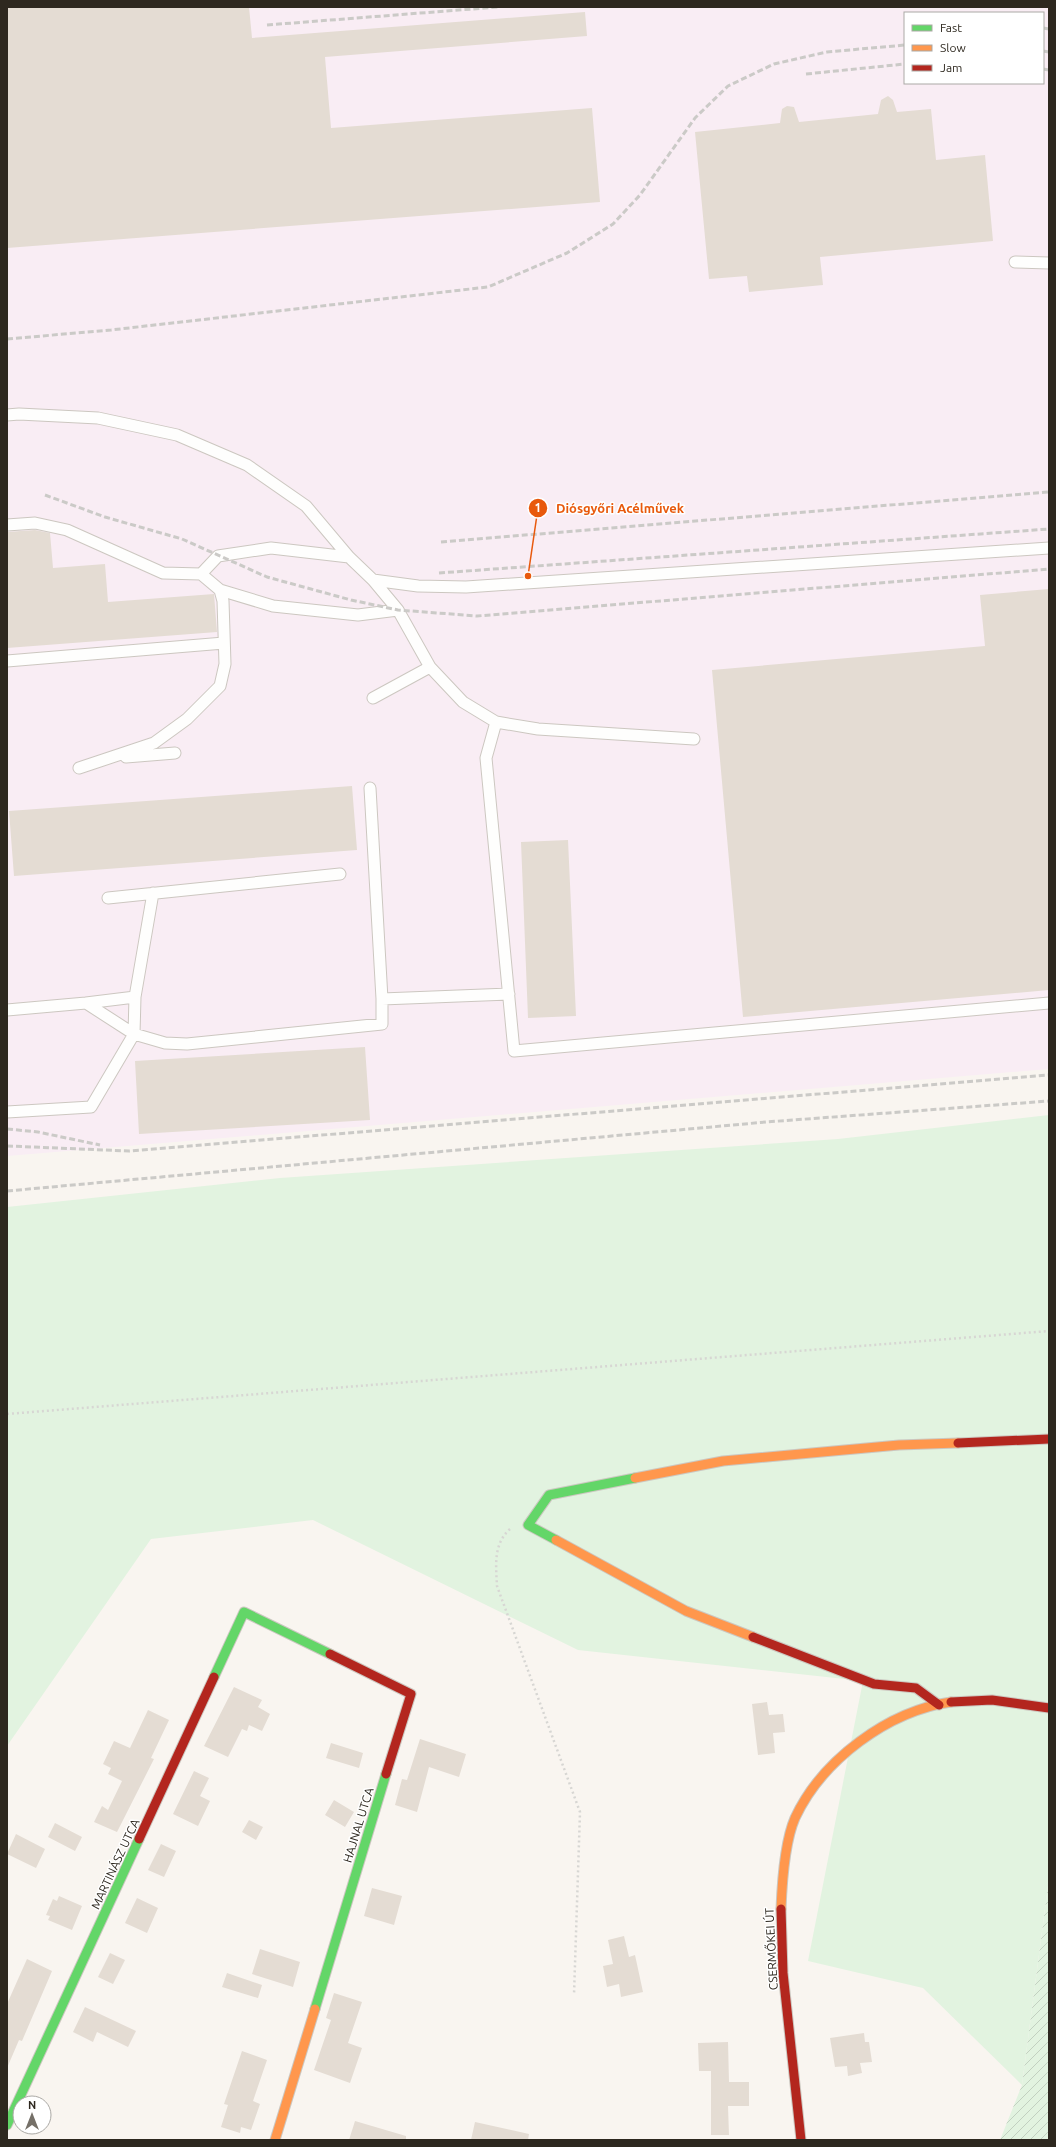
<svg xmlns="http://www.w3.org/2000/svg" width="1056" height="2147" font-family="Ubuntu,sans-serif">
<style>
.industrial{fill:#f9edf4;fill-rule:evenodd}
.grass{fill:#e2f3e0}
.garden{fill:url(#garden-furrows)}
.building{fill:#e4dcd3}
.lines{fill:none;stroke-linecap:round;stroke-linejoin:round}
.lane-casing{stroke:#ccc7c0;stroke-width:13}
.fast-casing{stroke:#ccc7c0;stroke-width:11}
.slow-casing{stroke:#ccc7c0;stroke-width:11}
.jam-casing{stroke:#ccc7c0;stroke-width:11}
.path{stroke:#d7d6d3;stroke-width:2.5;stroke-dasharray:2 3;stroke-linecap:butt}
.lane{stroke:#fefefd;stroke-width:11}
.fast{stroke:#63d668;stroke-width:9}
.slow{stroke:#ff974d;stroke-width:9}
.jam{stroke:#b3261e;stroke-width:9}
.rail{stroke:#cbcac7;stroke-width:3;stroke-dasharray:6 3;stroke-linecap:butt}
.labels{text-anchor:middle;dominant-baseline:central;stroke-width:3;stroke-linejoin:round;paint-order:stroke}
.street-label{font-size:12px;fill:#2e281f;stroke:#fff}
.leader{fill:none;stroke:#e8590c;stroke-width:1.5}
.callout-dot{fill:#e8590c;stroke:#fff;stroke-width:1.5}
.mark-label{font-size:12px;text-anchor:middle;font-weight:bold;fill:#fff}
.callout-label{font-size:13px;text-anchor:middle;font-weight:bold;fill:#e8590c;stroke:#fff;stroke-width:3;stroke-linejoin:round;paint-order:stroke}
</style>
<defs>
<pattern id="garden-furrows" width="10" height="10" patternUnits="userSpaceOnUse"><rect width="10" height="10" fill="#e2f3e0"/><path d="M-1 1l2-2M0 10L10 0M9 11l2-2" fill="none" stroke="#c2d0c0"/></pattern>
</defs>
<rect width="100%" height="100%" fill="#f9f5f0"/>
<path class="industrial" d="M7,7H1049V1069L7,1156ZM905,13H1043V83H905Z"/>
<path class="grass" d="M1049,1115V1878L1022,2085L923,1988L808,1961L863,1681L578,1650L313,1520L151,1539L7,1746V1207L280,1178L838,1139Z"/>
<path class="garden" d="M1049,1878V2140H1000L1022,2085Z"/>
<path class="building" d="M7,7H249L252,38L585,12L587,36L325,57L331,128L592,108L600,202L7,248Z
M888,96L893,100L897,112L931,109L936,160L985,155L993,241L820,257L823,285L749,292L747,276L709,279L695,132L780,123L782,109L787,106L794,107L799,122L878,114L881,100Z
M35,530L50,533L53,568L105,564L108,602L214,594L217,632L7,648V532Z
M1049,589V990L743,1017L712,670L985,646L980,595Z
M352,786L357,850L14,876L9,811Z
M568,840L576,1016L528,1018L521,842Z
M365,1047L370,1120L139,1134L135,1061Z
M234,1687L262,1700L258,1707L270,1714L262,1731L249,1725L247,1731L242,1729L228,1757L204,1746Z
M767,1702L769,1715L783,1714L785,1732L773,1733L775,1753L758,1755L752,1704Z
M148,1710L169,1720L151,1758L154,1759L117,1832L94,1822L102,1806L108,1810L122,1781L108,1774L111,1768L103,1764L114,1741L130,1748Z
M420,1739L466,1754L459,1777L429,1767L417,1812L395,1805L402,1779L407,1780Z
M331,1743L363,1753L359,1768L326,1758Z
M194,1771L209,1778L200,1796L210,1801L198,1826L173,1814Z
M334,1800L354,1812L345,1827L325,1815Z
M249,1820L263,1827L256,1840L242,1832Z
M55,1823L82,1837L75,1851L48,1837Z
M16,1834L45,1849L36,1868L7,1854Z
M161,1844L176,1851L164,1877L148,1870Z
M372,1888L402,1896L394,1925L364,1916Z
M59,1896L82,1906L72,1930L48,1920L50,1916L46,1915L53,1899L57,1901Z
M137,1898L158,1908L147,1933L125,1923Z
M624,1936L629,1957L635,1955L643,1992L621,1997L619,1984L607,1987L603,1966L613,1964L608,1940Z
M260,1949L300,1962L293,1987L252,1974Z
M110,1953L125,1960L113,1984L98,1977Z
M27,1959L52,1971L22,2041L19,2040L7,2068V2004Z
M227,1973L262,1985L258,1998L222,1987Z
M334,1993L362,2002L348,2043L362,2048L350,2083L314,2070L331,2020L326,2018Z
M85,2007L136,2031L128,2047L97,2032L93,2042L73,2032Z
M864,2033L865,2042H869L872,2062L860,2063L862,2073L848,2076L847,2066L835,2067L830,2038Z
M728,2042L729,2082H749V2106H728L729,2135H711V2071H699L698,2043Z
M242,2051L267,2060L253,2101L260,2104L251,2130L241,2127L240,2133L221,2127L228,2105L224,2104Z
M355,2121L406,2136V2140H349Z
M475,2122L529,2134L528,2140H471Z"/>
<g class="lines">
<defs>
<path id="lane" d="M1015,262L1049,263
M7,415L19,414L98,418L177,435L247,465L306,506L349,557L373,580L398,610L430,667L463,702L496,722L538,729L694,739
M7,525L35,523L67,530L163,573L201,574L218,556L271,548L349,557
M201,574L220,590L273,606L358,615L398,610
M373,580L418,586L466,587L1049,548
M7,661L224,643
M373,698L430,667
M496,722L486,758L514,1051L1049,1003
M126,757L175,753
M79,768L154,743L187,719L220,686L225,664L223,601L220,590
M370,788L382,999
M108,898L340,874
M86,1003L135,997L153,893
M7,1010L86,1003L134,1034L165,1043L187,1044L382,1024V999L509,994
M7,1112L91,1107L134,1034L135,997"/>
<path id="fast" d="M556,1540L528,1525L549,1495L635,1478
M214,1677L244,1612L330,1654
M315,2009L386,1774
M7,2125L139,1839"/>
<path id="slow" d="M635,1478L723,1461L899,1445L958,1443
M556,1540L686,1611L753,1637
M781,1909C782,1883 785,1841 795,1818C822,1760 888,1711 951,1702
M275,2140L315,2009"/>
<path id="jam" d="M958,1443L1049,1439
M753,1637L874,1684L916,1688L939,1705
M330,1654L411,1694L386,1774
M951,1702L992,1700L1049,1708
M139,1839L214,1677
M781,1909L783,1973L801,2140"/>
</defs>
<use href="#lane" class="lane-casing"/>
<use href="#fast" class="fast-casing"/>
<use href="#slow" class="slow-casing"/>
<use href="#jam" class="jam-casing"/>
<path class="path" d="M7,1414L1049,1331
M510,1529C493,1544 496,1566 497,1586L580,1812L574,1995"/>
<use href="#lane" class="lane"/>
<use href="#fast" class="fast"/>
<use href="#slow" class="slow"/>
<use href="#jam" class="jam"/>
<path class="rail" d="M267,25L498,7
M1043,28L1049,29
M1043,51L1049,52
M1043,69L1049,70
M806,74L905,64
M7,339L111,330L488,287L567,253L613,224L640,195L695,118L728,86L774,64L827,52L905,45
M45,495L105,517L182,539L267,577L351,600L398,610L477,616L1049,569
M441,542L1049,492
M439,573L1049,529
M7,1129L38,1132L100,1145
M7,1146L129,1151L1049,1075
M7,1191L766,1122L1049,1101"/>
</g>
<g class="labels">
<g class="street-label">
<text transform="translate(358 1825) rotate(-73)">HAJNAL UTCA</text>
<text transform="translate(115 1864) rotate(-65)">MARTINÁSZ UTCA</text>
<text transform="translate(771 1949) rotate(-93)">CSERMŐKEI ÚT</text>
</g>
</g>
<path class="leader" d="M528 576L538 508"/>
<g class="callout-dot">
<circle cx="528" cy="576" r="4"/>
<circle cx="538" cy="508" r="10"/>
</g>
<g class="mark-label">
<text x="538" y="512">1</text>
</g>
<g class="callout-label">
<text x="620" y="513">Diósgyőri Acélművek</text>
</g>
<rect width="1056" height="2147" fill="none" stroke="#2e281f" stroke-width="16"/>
<rect x="904" y="12" width="140" height="72" fill="#ffffff" stroke="#aba9a5"/>
<rect x="912" y="25" width="20" height="6" fill="#63d668" stroke="#aba9a5"/>
<text x="940" y="32" font-size="12" fill="#2e281f">Fast</text>
<rect x="912" y="45" width="20" height="6" fill="#ff974d" stroke="#aba9a5"/>
<text x="940" y="52" font-size="12" fill="#2e281f">Slow</text>
<rect x="912" y="65" width="20" height="6" fill="#b3261e" stroke="#aba9a5"/>
<text x="940" y="72" font-size="12" fill="#2e281f">Jam</text>
<g transform="translate(32 2115)"><circle r="19" fill="#ffffff" stroke="#aba9a5"/>
<path d="M0-3L7 15L0 10L-7 15Z" fill="#757068"/>
<text y="-6" font-size="11" font-weight="bold" text-anchor="middle" fill="#2e281f">N</text>
</g>
</svg>
